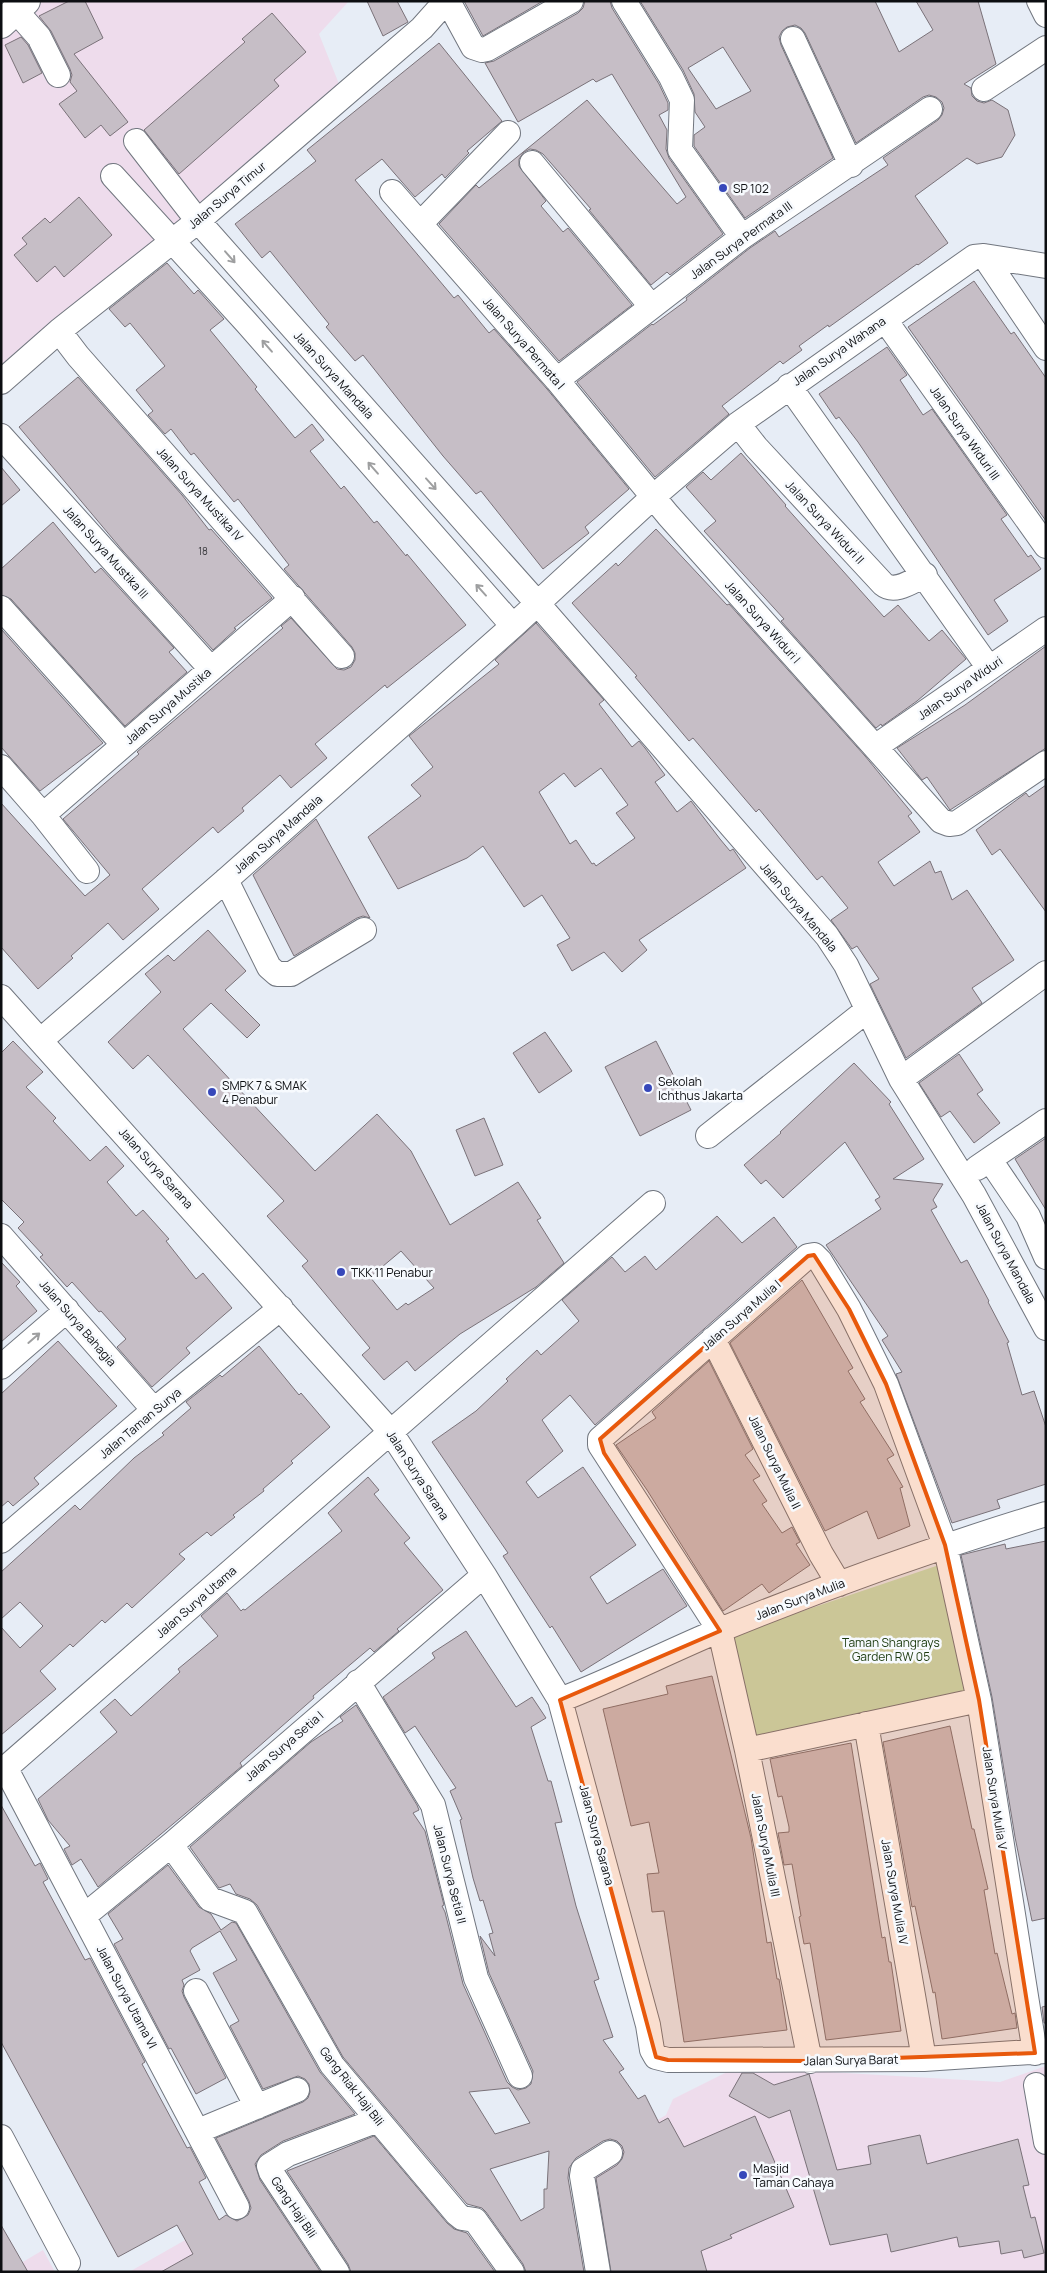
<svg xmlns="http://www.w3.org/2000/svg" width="1047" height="2273" font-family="Manrope,sans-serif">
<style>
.commercial{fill:#eedcec}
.green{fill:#c5e1bb}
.building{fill:#c6bec6;stroke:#7a7279;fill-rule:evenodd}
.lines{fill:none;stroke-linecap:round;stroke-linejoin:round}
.minor-casing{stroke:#71767f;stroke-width:26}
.major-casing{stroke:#71767f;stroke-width:30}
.minor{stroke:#fff;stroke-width:24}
.major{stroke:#fff;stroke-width:28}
.oneway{stroke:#9e9fa0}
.marked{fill:#e8590c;fill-opacity:0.2;stroke:#e8590c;stroke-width:4;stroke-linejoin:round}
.poi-dot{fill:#3748ba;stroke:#f7fafe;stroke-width:2}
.labels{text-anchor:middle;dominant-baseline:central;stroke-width:5;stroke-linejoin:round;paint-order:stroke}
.number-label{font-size:10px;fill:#3a3a3e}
.poi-label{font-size:12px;fill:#0c0e11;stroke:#f7fafe;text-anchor:start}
.street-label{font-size:12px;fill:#0c0e11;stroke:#f7fafe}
.park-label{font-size:12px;fill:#1c3a0f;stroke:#f7fafe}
</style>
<rect width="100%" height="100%" fill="#e7edf6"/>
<path class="commercial" d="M1,1H349L319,34L339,84L1,377Z
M743,2064L811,2071L1000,2082L1046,2066V2272H599L578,2167L666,2115L673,2099Z
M215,2223L243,2272H129Z
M43,2250L55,2272H6Z"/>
<path class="green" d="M942,1564L973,1697L758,1745L732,1635Z"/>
<path class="building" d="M69,1H85L103,38L74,54L128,122L110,136L101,125L85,138L59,104L77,91L70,82L72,75L70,69L51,31L39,16Z
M367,1H397L408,22L383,36Z
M464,1H543L483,36Z
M585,1H610L612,8L659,84L668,103V110L659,115L667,130L666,149L669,158L723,234L670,275L667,272L651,285L589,210L591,209L543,154L536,150L530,149L524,152L519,159V166L546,201L541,206L563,232L568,228L632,305L559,361L439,224L476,185L479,188L587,100L677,204L686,197L612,74L596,82L593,79L518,122L485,63L494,61L578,13L583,8Z
M640,1H875L899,52L933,30L916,1H978L996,64L964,84L971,88L972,96L977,101L984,103L992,100L1008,110L1015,135L1002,157L977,164L967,158L915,196L948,243L918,265L917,264L829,327L828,325L799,346L802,350L783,364L780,361L722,406L729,414L655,477L577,382L652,324L653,325L687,300L686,298L750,248L775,231L779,237L888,165L883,158L938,120L942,115L944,108L942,102L936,97L929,95L923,97L856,143L805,33L801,28L795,25L787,27L782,31L779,37L781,45L833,158L745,218L694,146V135L705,127L695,112L694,94L683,70ZM723,47L751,91L716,109L688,68Z
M272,13L306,52L274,80L279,86L179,174L144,130L245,42L242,39Z
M21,37L28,45L42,73L23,83L5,45Z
M439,43L502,121L467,151L469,153L445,178L442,174L415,197L382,159L355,180L454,298L458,295L489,333L494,329L547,389L629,489L585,527L589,533L543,569L481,491L476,494L443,456L363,355L355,361L326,327L329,324L270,251L262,258L235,224L316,161L307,150Z
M79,197L112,235L64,277L55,266L37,282L14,255L27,244L22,238L45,218L50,223Z
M167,263L194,294L198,290L224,319L210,330L257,387L255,389L295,438L312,424L324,440L310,451L341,489L344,486L374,523L377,521L406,556L407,554L466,625L387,688L385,685L315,744L327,758L291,788L280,775L242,808L244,811L218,833L213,827L142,889L159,909L123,940L108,923L71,956L73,958L38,989L1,947V803L85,896L110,875L63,819L139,754L137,752L283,628L281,626L291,618L337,669L344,670L351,667L355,660V653L352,647L284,569L289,565L238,499L234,502L194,453L191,455L171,429L165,434L148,415L153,411L136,390L165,366L130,323L125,327L109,309Z
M974,281L1011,334L1014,332L1046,378V521L908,327Z
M887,347L907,375L900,380L923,415L932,409L1007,515L1001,519L1028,557L1031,555L1041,569L994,600L1008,621L988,635L858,442L839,417L836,419L819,394Z
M78,377L182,495L209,530L211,529L272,598L234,628L236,629L213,650L123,551L19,427Z
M741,453L786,505L785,506L884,617L898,605L929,641L942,630L966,659L917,701L882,726L881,724L876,728L781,621L784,619L704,531L716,521L686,487L703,472L711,480Z
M1,467L20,490L1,506Z
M53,522L95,573L101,568L174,648L169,652L187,672L125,726L11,599L1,595V569Z
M656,529L727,605L729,604L865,756L912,813L908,816L920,832L878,862L894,886L930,861L935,873L941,871L952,900L967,890L1014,960L972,988L982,1003L906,1058L870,984L879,979L857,946L852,949L831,920L848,908L822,876L817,880L759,809L756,812L693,738L689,741L635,677L637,676L572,603L616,563L618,566Z
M536,623L604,700L599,704L632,747L639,741L645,748L665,775L655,782L677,812L691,801L720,839L730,851L733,849L746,868L639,940L647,950L622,972L604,952L572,971L557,945L570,938L542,895L524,907L483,846L467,858L398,889L368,837L421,796L411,785L433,767L409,736L499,664L495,660ZM601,768L628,805L616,813L635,838L596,866L594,863L592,864L576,840L570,844L539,792L564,773L575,787Z
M1,629L103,743L40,791L1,747Z
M1046,646V748L950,810L927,777L922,780L897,748L965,705Z
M1046,785V912L1000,849L992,855L976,830L1026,793L1029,797Z
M316,819L370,918L363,916L357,918L294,956L253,875Z
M208,930L246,971L225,990L260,1025L247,1038L211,1003L183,1029L315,1171L377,1114L411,1151L450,1225L518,1182L541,1218L537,1220L564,1263L536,1287L460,1334L415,1371L407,1361L384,1380L362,1355L370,1348L302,1266L308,1261L267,1216L284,1201L148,1055L133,1069L108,1042L161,992L145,974L168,955L174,961ZM401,1251L434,1288L408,1305L406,1303L397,1310L370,1277Z
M545,1032L572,1071L539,1093L513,1053Z
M13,1041L43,1072L26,1087L56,1118L53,1121L90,1161L106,1146L124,1166L107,1182L136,1216L143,1210L169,1239L166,1241L196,1279L203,1273L232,1308L186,1348L190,1353L152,1387L117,1347L126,1339L101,1311L99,1312L72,1282L67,1287L40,1257L43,1255L18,1228L24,1222L1,1199V1053Z
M656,1041L691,1110L640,1136L605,1067Z
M959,1054L983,1090L977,1094L1000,1123L974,1143L950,1111L941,1117L919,1083Z
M854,1063L891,1102L889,1104L924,1159L893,1179L943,1184L933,1200L937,1207L931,1210L961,1263L967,1260L989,1301L988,1302L1009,1342L1007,1343L1022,1395L1034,1391L1046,1427V1484L997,1500L1000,1508L952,1523L896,1374L902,1372L882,1340L888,1336L826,1245L881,1209L875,1200L880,1197L845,1142L783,1198L766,1180L761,1184L744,1165L781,1133L780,1132Z
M484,1118L503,1165L475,1176L456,1130Z
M1046,1138V1210L1015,1159Z
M717,1216L742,1243L774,1217L797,1247L595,1425L570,1395L542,1420L563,1451L526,1482L538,1498L583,1467L636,1545L590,1577L607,1604L663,1569L687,1606L581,1672L552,1626L550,1628L503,1556L508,1553L432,1442L476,1411L508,1381L506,1379L537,1350L541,1355L579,1321L562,1300L612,1257L625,1272L645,1256L656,1270Z
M1,1262L20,1282L16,1286L37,1311L1,1342Z
M802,1280L853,1368L848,1371L865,1399L860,1402L894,1455L887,1459L903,1487L900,1488L910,1526L878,1539L867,1511L825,1531L730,1343Z
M58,1341L117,1406L34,1478L39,1484L13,1506L8,1501L1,1507V1394Z
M259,1346L299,1395L301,1393L330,1427L291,1461L293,1463L263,1489L264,1491L233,1515L235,1517L211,1536L207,1532L179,1554L185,1559L132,1608L127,1603L105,1623L102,1620L73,1647L70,1644L40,1671L56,1689L1,1735V1627L20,1648L43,1626L20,1602L1,1619V1572L75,1505L80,1510L134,1458L164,1435L162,1433L191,1408L186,1402L220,1375L222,1377Z
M709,1361L753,1449L745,1455L760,1476L753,1480L767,1501L762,1504L782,1533L792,1527L800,1542L796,1544L810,1565L769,1593L762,1584L723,1611L647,1490L616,1445L656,1418L652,1412Z
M368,1477L379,1490L374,1494L410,1538L404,1543L443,1590L397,1629L399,1631L374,1652L370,1648L313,1696L314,1698L240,1763L242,1766L98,1887L81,1859L72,1865L64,1849L70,1846L48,1820L38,1799L117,1732L100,1712L115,1699L131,1716L180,1672L178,1669L218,1636L201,1616L227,1593L241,1611L243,1609L245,1610L342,1531L328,1513Z
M1046,1541V1918L1032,1921L1015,1837L992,1697L961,1555L1005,1544L1006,1549Z
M466,1631L516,1707L532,1697L546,1718L531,1727L548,1781H551L562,1822L555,1823L576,1906L599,1979L594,1981L613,2037L603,2040L624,2069L619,2072L638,2099L645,2095L659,2123L668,2118L684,2147L755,2116L794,2207L730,2235L732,2238L701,2251L707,2272H611L596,2178L617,2165L622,2159L624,2152L622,2146L617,2141L610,2139L603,2141L576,2158L569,2168L568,2178L584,2272H526L523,2264L486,2212L482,2208L467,2204L343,2057L257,1905L250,1899L236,1894L230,1884L219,1888L190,1847L311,1742L343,1721L340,1717L356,1705L417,1805L419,1810L413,1813L425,1831L444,1905L442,1906L445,1912L463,1984L507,2082L512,2087L518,2090L526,2088L531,2084L533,2071L489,1973L480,1936L495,1956L489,1934L493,1933L483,1900L480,1901L473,1878L460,1820L462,1819L450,1791L456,1788L415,1726L405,1733L383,1697L435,1658L432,1653ZM509,2088L530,2123L495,2134L469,2092ZM549,2151L547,2189H544V2208L521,2221L490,2169Z
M712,1676L751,1838L767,1943L771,1942L777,1979H779L787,2030L684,2042L664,1911L652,1912L647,1874L659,1873L649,1822L631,1826L603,1709L668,1694L666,1686Z
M950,1726L972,1829H974L988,1889L984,1890L995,1954L997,1953L1012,2014L1015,2013L1017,2028L942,2039L935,1992L933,1993L915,1906L912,1907L883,1742Z
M851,1743L882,1938L885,1937L889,1962H891L901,2031L826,2040L810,1943L804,1944L799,1917L801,1916L792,1864L784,1865L778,1833L789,1832V1827L782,1796L778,1797L770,1759Z
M1,1805L35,1866L40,1863L48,1879L43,1882L85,1960L90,1958L145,2062L142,2064L187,2148L190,2147L206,2178L199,2182L219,2220L226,2215L237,2221L248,2215L251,2208L249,2201L216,2138L303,2102L308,2098L310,2092L309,2084L305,2079L298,2076L263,2089L230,2026L239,2021L213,1973L237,1960L220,1931L192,1948L190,1951L200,1970L182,1980L184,1985L182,1991L184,1997L226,2078L196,2094L171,2048L169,2049L114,1944L123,1939L108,1914L168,1865L199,1907L211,1914L221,1930L232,1922L236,1923L320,2072L355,2114L283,2141L261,2155L255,2164L260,2180L320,2271L161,2272L193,2254L177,2225L118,2257L1,2042Z
M1046,2006V2023H1044L1042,2007Z
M742,2073H753L774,2085L809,2074L837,2170L871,2164L868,2146L920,2135L927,2164L1018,2139L1029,2185L1023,2186L1031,2218L1035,2217L1044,2253L1024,2258L1022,2250L1001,2254L999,2241L959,2247L957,2237L891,2252L887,2234L830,2245L790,2110L769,2118L729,2096Z
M374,2136L447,2223L454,2229L467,2233L495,2272H351L348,2264L287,2171Z
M1,2225L28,2272H1Z"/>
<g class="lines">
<defs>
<path id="minor" d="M448,1L473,47L482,50L487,49L571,1
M624,1L671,77L682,100L680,150L742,237
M1039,1L1046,15
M16,11L39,37L58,75
M793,39L851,165
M984,89L1046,48
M136,141L198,221L538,604L827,936L846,965L901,1079L974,1195L1046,1328
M532,163L651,306
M113,176L246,322L513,626
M392,192L557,380L668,515L941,821L949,824L957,823L1046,763
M420,224L508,133
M984,256L1046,348
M885,320L1046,546
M59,331L78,356L342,656
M557,380L742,237L930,109
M1,382L59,331L198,221L422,28L446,1
M789,386L989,668
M738,424L756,447L883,584C895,594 912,581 925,575
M1,436L211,669
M1,608L123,744
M875,747L1046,629
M1,767L43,815L87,871
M43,815L293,598
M226,880L269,967L277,974H291L364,930
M1,997L390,1431L484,1575L560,1700L648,2025L652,2050L656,2057L668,2060L924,2059L1046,2051
M41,1040L226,880L513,626L653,497L738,424L974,257L984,256L1046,266
M901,1079L1046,973
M708,1136L866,1011
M990,1160L1028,1216L1046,1257
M977,1168L1046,1121
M1,1236L154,1410
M713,1339L821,1554L839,1584
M1,1367L67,1310
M1,1541L154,1410L281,1308
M358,1682L433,1805L476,1978L520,2076
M560,1700C615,1679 667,1652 720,1630C827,1586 935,1548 1046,1514
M866,1724L924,2059
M747,1750L979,1700
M6,1769L237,2207
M1,1772L653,1203
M171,1845L210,1899L245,1912L332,2065L457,2214L462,2218L475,2220L512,2272
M84,1916L171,1845L484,1575
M196,1991L257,2107
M810,2061L747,1750L720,1631L600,1445V1439L808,1256L814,1255L820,1261L849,1309L886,1384L945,1545L979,1700L1035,2053
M1036,2085L1046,2142
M198,2131L297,2090
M1,2137L68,2263
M337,2272L271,2172L269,2166L288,2154L378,2120
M598,2272L582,2176L583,2170L610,2153"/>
<path id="major" d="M1,24L26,1"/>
</defs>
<use href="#minor" class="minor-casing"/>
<use href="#major" class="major-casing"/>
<use href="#minor" class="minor"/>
<use href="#major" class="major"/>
</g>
<defs><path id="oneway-shaft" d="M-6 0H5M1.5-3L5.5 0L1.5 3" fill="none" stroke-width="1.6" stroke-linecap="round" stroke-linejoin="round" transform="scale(1.25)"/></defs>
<g class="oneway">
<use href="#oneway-shaft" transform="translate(230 257) rotate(49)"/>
<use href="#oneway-shaft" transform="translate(267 346) rotate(-131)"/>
<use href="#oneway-shaft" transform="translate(373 468) rotate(-131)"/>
<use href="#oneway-shaft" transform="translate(431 484) rotate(48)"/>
<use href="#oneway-shaft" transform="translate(481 590) rotate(-132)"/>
<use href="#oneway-shaft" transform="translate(34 1338) rotate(-41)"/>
</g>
<path class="marked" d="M814,1255L849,1309L886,1384L945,1545L979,1700L1035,2053L810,2061L668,2060L656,2057L560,1700L720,1631L604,1453L600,1439L808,1256Z"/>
<g class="poi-dot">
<circle cx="723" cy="188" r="5"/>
<circle cx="648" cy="1088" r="5"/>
<circle cx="212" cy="1092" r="5"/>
<circle cx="341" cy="1272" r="5"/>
<circle cx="743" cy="2175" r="5"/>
</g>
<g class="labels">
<g class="number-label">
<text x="203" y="551">18</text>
</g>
<g class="poi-label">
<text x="733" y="188">SP 102</text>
<text x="658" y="1081">Sekolah<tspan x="658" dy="14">Ichthus Jakarta</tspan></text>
<text x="222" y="1085">SMPK 7 &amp; SMAK<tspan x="222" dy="14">4 Penabur</tspan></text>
<text x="351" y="1272">TKK 11 Penabur</text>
<text x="753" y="2168">Masjid<tspan x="753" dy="14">Taman Cahaya</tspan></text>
</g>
<g class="street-label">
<text transform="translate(227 195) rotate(-40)">Jalan Surya Timur</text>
<text transform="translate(741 240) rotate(-36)">Jalan Surya Permata III</text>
<text transform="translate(524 343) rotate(49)">Jalan Surya Permata I</text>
<text transform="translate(839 351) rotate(-35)">Jalan Surya Wahana</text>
<text transform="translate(334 375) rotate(48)">Jalan Surya Mandala</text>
<text transform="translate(965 433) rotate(55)">Jalan Surya Widuri III</text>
<text transform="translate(200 494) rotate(48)">Jalan Surya Mustika IV</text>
<text transform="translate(825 522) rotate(47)">Jalan Surya Widuri II</text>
<text transform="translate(106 552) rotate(48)">Jalan Surya Mustika III</text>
<text transform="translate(763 622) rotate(48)">Jalan Surya Widuri I</text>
<text transform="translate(960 688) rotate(-35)">Jalan Surya Widuri</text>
<text transform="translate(168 706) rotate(-41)">Jalan Surya Mustika</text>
<text transform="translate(278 834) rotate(-41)">Jalan Surya Mandala</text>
<text transform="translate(799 907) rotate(50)">Jalan Surya Mandala</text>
<text transform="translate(156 1168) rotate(48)">Jalan Surya Sarana</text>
<text transform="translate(1006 1253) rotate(62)">Jalan Surya Mandala</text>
<text transform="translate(741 1315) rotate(-41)">Jalan Surya Mulia I</text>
<text transform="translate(78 1323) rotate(49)">Jalan Surya Bahagia</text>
<text transform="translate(140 1423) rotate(-40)">Jalan Taman Surya</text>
<text transform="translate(775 1462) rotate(64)">Jalan Surya Mulia II</text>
<text transform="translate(418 1475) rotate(57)">Jalan Surya Sarana</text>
<text transform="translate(800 1599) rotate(-21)">Jalan Surya Mulia</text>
<text transform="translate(196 1602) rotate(-41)">Jalan Surya Utama</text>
<text transform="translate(284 1746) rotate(-41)">Jalan Surya Setia I</text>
<text transform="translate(995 1798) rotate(81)">Jalan Surya Mulia V</text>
<text transform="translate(597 1835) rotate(75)">Jalan Surya Sarana</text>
<text transform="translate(766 1845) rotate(79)">Jalan Surya Mulia III</text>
<text transform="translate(450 1874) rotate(76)">Jalan Surya Setia II</text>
<text transform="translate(895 1892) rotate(80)">Jalan Surya Mulia IV</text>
<text transform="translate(127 1997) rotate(62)">Jalan Surya Utama VI</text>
<text transform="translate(851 2060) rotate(-1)">Jalan Surya Barat</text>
<text transform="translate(352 2086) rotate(52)">Gang Riak Haji Bili</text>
<text transform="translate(294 2207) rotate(56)">Gang Haji Bili</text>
</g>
<g class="park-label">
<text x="891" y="1642">Taman Shangrays<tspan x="891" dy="14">Garden RW 05</tspan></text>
</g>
</g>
<rect width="1047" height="2273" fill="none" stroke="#0c0e11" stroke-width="5"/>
</svg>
